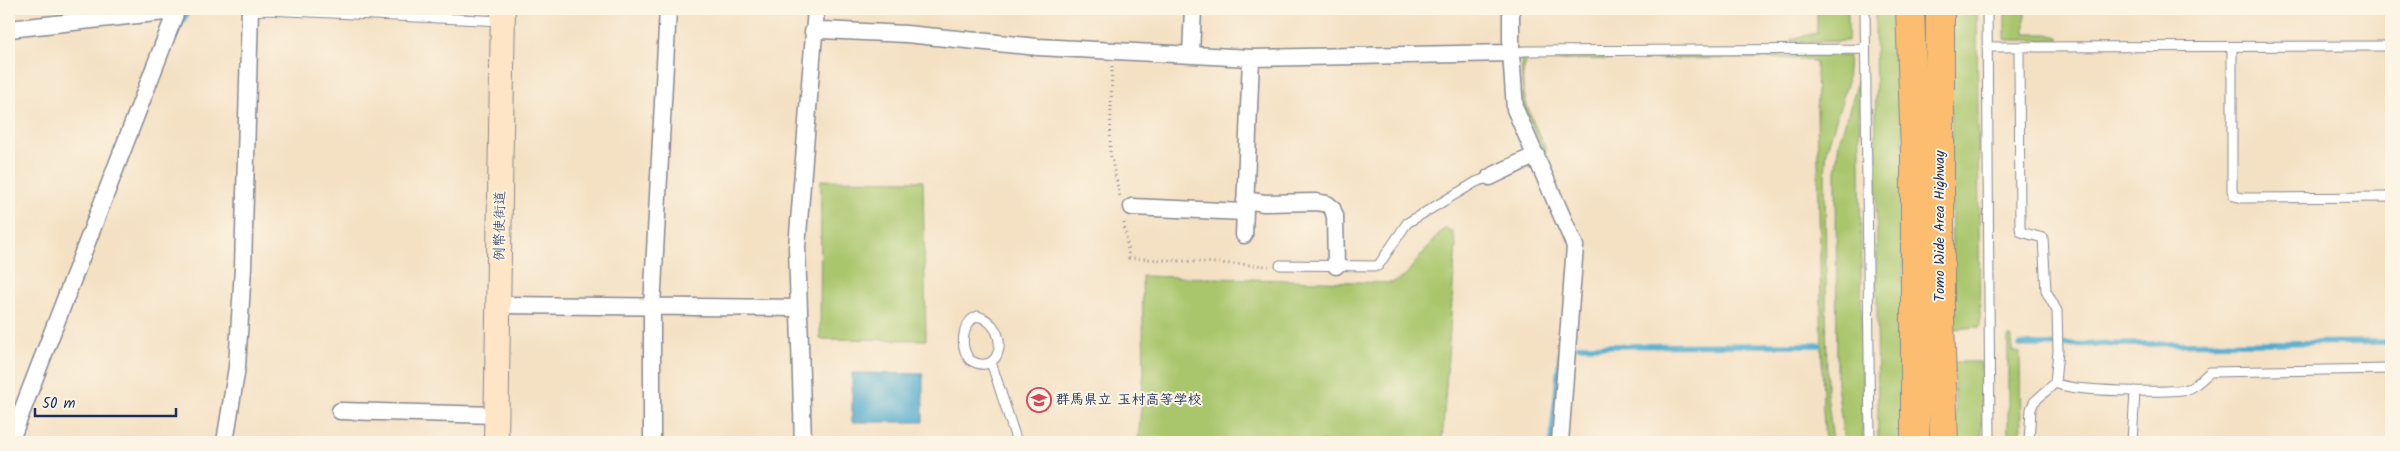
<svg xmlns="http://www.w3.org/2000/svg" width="2400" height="451" font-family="Kalam,'Klee One',sans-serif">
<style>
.green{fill:#a9c66c;stroke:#627a65}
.water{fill:#4faacd;stroke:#356c96}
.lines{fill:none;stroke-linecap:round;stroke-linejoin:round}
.stream{stroke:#4faacd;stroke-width:5.5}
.service-casing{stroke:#888891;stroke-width:11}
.minor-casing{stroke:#888891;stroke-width:19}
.secondary-casing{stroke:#888891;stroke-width:26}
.trunk-casing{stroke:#888891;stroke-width:30}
.path{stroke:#888891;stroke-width:3;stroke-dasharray:1 4;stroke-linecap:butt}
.service{stroke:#fff;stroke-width:9}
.minor{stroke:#fff;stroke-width:16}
.secondary{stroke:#fee5c5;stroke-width:24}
.trunk{stroke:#fcbd6f;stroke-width:28}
.labels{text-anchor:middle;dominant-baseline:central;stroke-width:4;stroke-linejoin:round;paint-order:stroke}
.street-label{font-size:14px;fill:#1b2f5e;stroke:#fcf5e5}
.poi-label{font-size:14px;font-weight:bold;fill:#1b2f5e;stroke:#fcf5e5;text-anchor:start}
</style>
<rect width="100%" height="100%" fill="#fcf5e5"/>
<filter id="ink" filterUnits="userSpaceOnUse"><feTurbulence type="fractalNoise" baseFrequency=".02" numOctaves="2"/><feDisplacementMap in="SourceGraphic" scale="10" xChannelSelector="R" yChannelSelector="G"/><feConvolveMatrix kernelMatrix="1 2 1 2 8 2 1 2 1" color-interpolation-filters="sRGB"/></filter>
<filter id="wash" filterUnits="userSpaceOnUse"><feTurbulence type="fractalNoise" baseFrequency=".0096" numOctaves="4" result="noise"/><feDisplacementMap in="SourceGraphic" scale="20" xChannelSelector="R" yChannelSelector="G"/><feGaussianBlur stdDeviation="1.12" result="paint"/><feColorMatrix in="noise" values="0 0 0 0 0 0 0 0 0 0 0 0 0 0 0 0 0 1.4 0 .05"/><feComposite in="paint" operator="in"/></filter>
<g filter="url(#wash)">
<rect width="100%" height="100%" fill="#f4e1c4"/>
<path class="green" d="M1817,9H1848V41L1807,42L1792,45L1791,39L1817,33Z
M1875,9H1899L1903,133L1904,442H1878Z
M1951,9H1977L1980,327L1952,329Z
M2005,9H2025V34H2047L2059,37V40H2005Z
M1525,55L1849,56L1847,84L1827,149L1825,175L1827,393L1833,442H1825L1823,410L1816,61L1776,58L1528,60C1512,83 1536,128 1546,150L1545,154L1523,106L1521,58Z
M1859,62L1863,442H1844L1837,384L1836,167L1839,142L1856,88Z
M821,180L923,181L926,340L820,339Z
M1446,228L1453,232L1456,244L1442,442H1138L1144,371L1142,276L1391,283L1404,277L1440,232Z
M2008,337H2012V351L2020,353L2021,442H2008Z
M1953,362H1981L1982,435L1977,442H1961L1957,439Z"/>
<path class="water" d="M852,373L923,374V422H852Z"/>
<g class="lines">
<path class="stream" d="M174,38L189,9
M2020,345L2391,342
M1579,346L1819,345
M1551,442L1561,348"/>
</g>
</g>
<g filter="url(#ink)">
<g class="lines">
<defs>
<path id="service" d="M1865,9L1870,442
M1987,9L1990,442
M250,11L267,10L503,21
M1987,47L2391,46
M2019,47L2020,228L2021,232L2043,238L2046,291L2057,311L2058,351L2055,383L2034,402L2031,409L2029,442
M2232,47V190L2234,196L2242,198L2391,197
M1511,53L1524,51L1865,49
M1280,265L1378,266L1407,223L1476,182L1490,177
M978,316C1012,327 1002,379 970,360C959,347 962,322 978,316Z
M991,362L1017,442
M2055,383C2073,392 2167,393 2188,389C2195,387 2204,377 2210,372L2391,369
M2132,442L2135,391"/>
<path id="minor" d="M1511,9V53L1515,109L1575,246L1560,442
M9,29L165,12L175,13
M813,32L822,30L906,34L1038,47L1251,58L1511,53
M1191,54L1193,9
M1490,177L1536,155
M1245,200L1264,203L1316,202L1327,204L1332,208L1335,216L1336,266
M1132,207L1244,212
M1244,235L1251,58
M498,305L799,308
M340,411L496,415
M10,442L177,9
M225,442L237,367L243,268L250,9
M652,442V307L668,9
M803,442L797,247L816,9"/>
<path id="secondary" d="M496,442L503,9"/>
<path id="trunk" d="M1910,9L1915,151V442
M1940,9V320L1944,442"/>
</defs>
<use href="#service" class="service-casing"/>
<use href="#minor" class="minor-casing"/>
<use href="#secondary" class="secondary-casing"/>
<use href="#trunk" class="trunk-casing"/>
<path class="path" d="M1112,66L1110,152L1120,197
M1124,223L1129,258L1269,266"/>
<use href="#service" class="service"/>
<use href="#minor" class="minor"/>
<use href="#secondary" class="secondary"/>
<use href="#trunk" class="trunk"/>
</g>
</g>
<defs>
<symbol id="school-ring" viewBox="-11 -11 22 22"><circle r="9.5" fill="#fcf5e5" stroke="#d1495b" stroke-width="1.5"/><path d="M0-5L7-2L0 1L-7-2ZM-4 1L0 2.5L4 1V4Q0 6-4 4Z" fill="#d1495b"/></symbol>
</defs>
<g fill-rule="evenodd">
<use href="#school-ring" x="1025" y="386" width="28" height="28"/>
</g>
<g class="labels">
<g class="street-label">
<text transform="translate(500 226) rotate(-89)">例幣使街道</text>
<text transform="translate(1940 226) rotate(-90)">Tomo Wide Area Highway</text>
</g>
<g class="poi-label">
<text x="1056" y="400">群馬県立 玉村高等学校</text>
</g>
</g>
<rect width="2400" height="451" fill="none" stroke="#fcf5e5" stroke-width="30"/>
<path d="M35 408v8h141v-8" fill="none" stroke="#1b2f5e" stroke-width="2.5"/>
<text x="42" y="408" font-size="15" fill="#1b2f5e" stroke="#fcf5e5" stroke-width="4" paint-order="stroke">50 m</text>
</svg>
